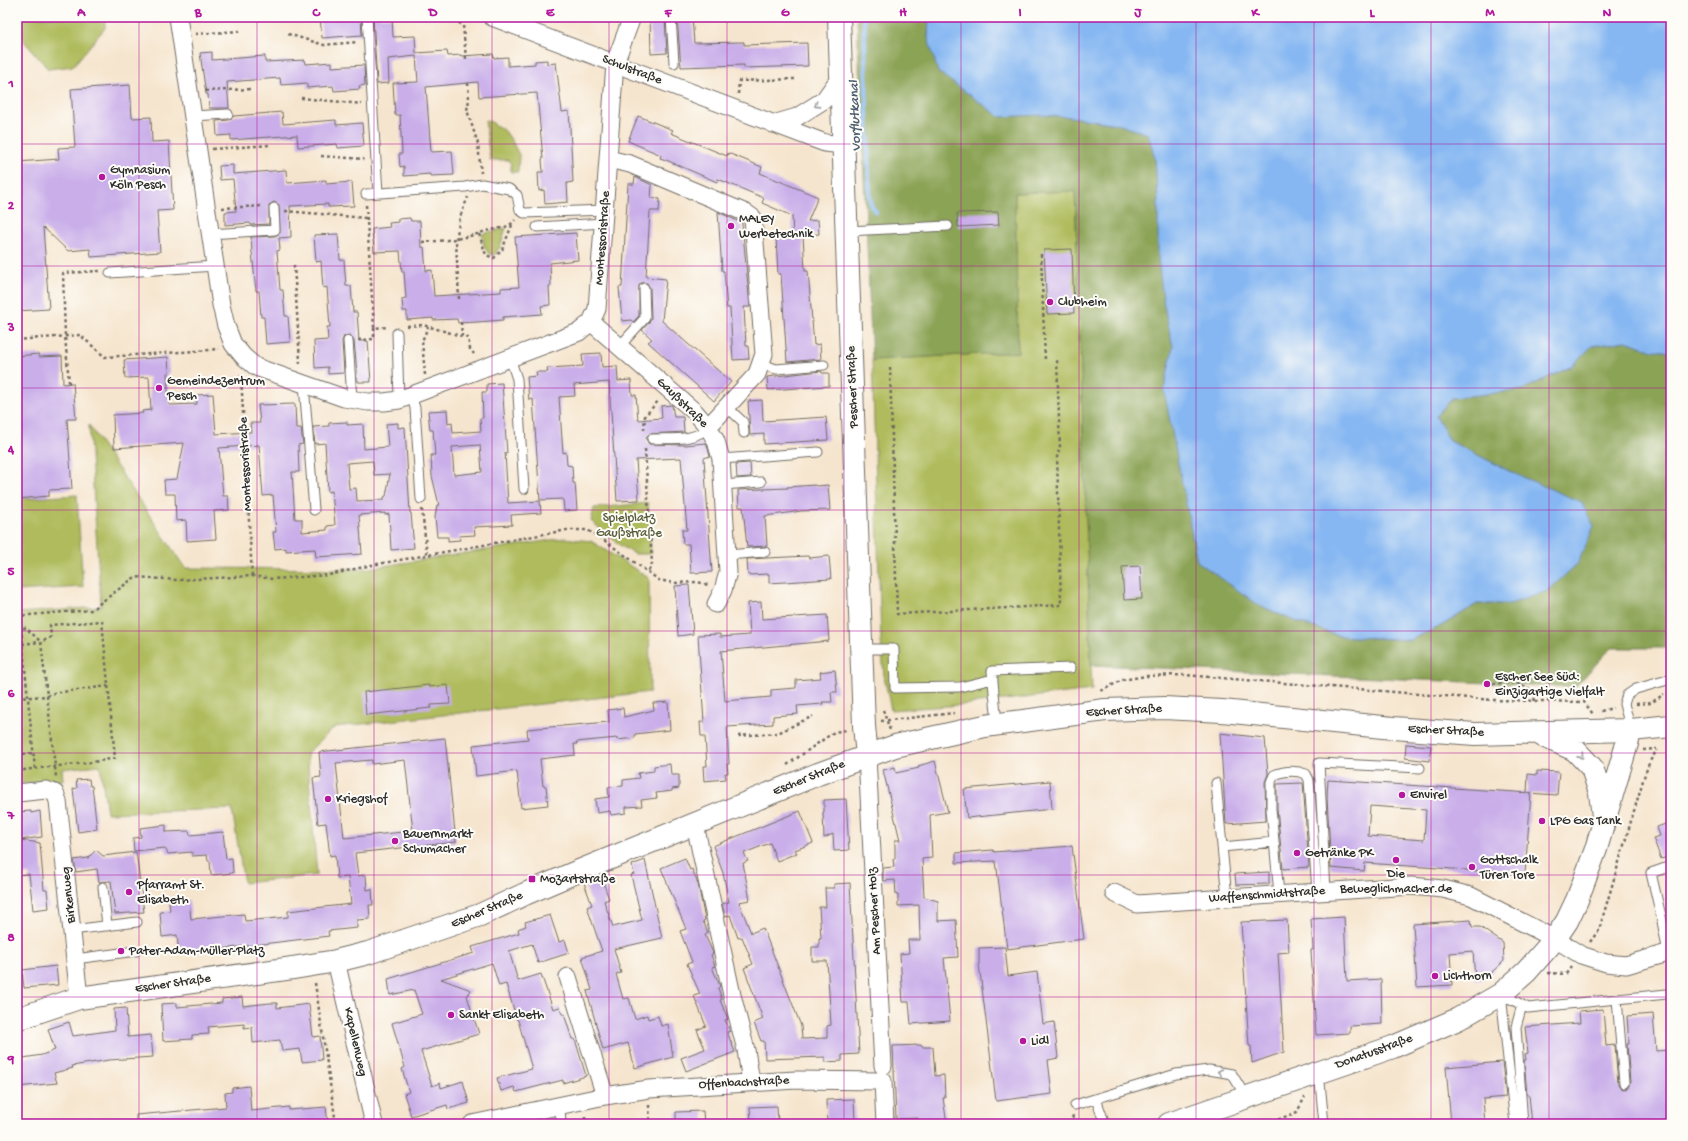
<svg xmlns="http://www.w3.org/2000/svg" width="1688" height="1141" font-family="'Gochi Hand',sans-serif">
<style>
.green{fill:#afbb5c;stroke:#6d7344}
.forest{fill:#8ba354;stroke:#5b6740}
.water{fill:#86b7f2;stroke:#58718e}
.lines{fill:none;stroke-linecap:round;stroke-linejoin:round}
.stream{stroke:#86b7f2;stroke-width:4.5}
.building{fill:#c9aee9;fill-rule:evenodd}
.lane-casing{stroke:#726c64;stroke-width:11}
.street-casing{stroke:#726c64;stroke-width:19}
.secondary-casing{stroke:#726c64;stroke-width:24}
.path{stroke:#726c64;stroke-width:2.5;stroke-dasharray:3 3;stroke-linecap:butt}
.lane{stroke:#fff;stroke-width:9}
.street{stroke:#fff;stroke-width:17}
.secondary{stroke:#fff;stroke-width:22}
.oneway{stroke:#a0a0a0}
.grid{fill:none;stroke:#b5179e;stroke-width:1;stroke-opacity:0.55}
.poi-dot{fill:#b5179e;stroke:#fdfcf7;stroke-width:1.5}
.labels{text-anchor:middle;dominant-baseline:central;stroke-width:4;stroke-linejoin:round;paint-order:stroke}
.street-label{font-size:13px;fill:#2b2b2b;stroke:#fdfcf7}
.poi-label{font-size:13px;fill:#2b2b2b;stroke:#fdfcf7;text-anchor:start}
.park-label{font-size:13px;fill:#595d3c;stroke:#fdfcf7}
.water-label{font-size:14px;font-style:italic;fill:#4b5c71;stroke:#fdfcf7}
.neatline{fill:none;stroke:#b5179e;stroke-width:1.5}
.grid-label{font-size:13px;text-anchor:middle;font-weight:bold;fill:#b5179e}
</style>
<rect width="100%" height="100%" fill="#fdfcf7"/>
<filter id="ink" filterUnits="userSpaceOnUse"><feTurbulence type="fractalNoise" baseFrequency=".025" numOctaves="2"/><feDisplacementMap in="SourceGraphic" scale="8" xChannelSelector="R" yChannelSelector="G"/><feConvolveMatrix kernelMatrix="1 2 1 2 8 2 1 2 1" color-interpolation-filters="sRGB"/></filter>
<filter id="wash" filterUnits="userSpaceOnUse"><feTurbulence type="fractalNoise" baseFrequency=".012" numOctaves="4" result="noise"/><feDisplacementMap in="SourceGraphic" scale="16" xChannelSelector="R" yChannelSelector="G"/><feGaussianBlur stdDeviation="0.9" result="paint"/><feColorMatrix in="noise" values="0 0 0 0 0 0 0 0 0 0 0 0 0 0 0 0 0 1.4 0 .05"/><feComposite in="paint" operator="in"/></filter>
<g filter="url(#wash)">
<rect width="100%" height="100%" fill="#f6e5ce"/>
<path class="green" d="M17,17H105V28L73,66L48,69L17,33Z
M485,120L491,122L505,131L512,141L519,155L518,172H511V164L508,160H490Z
M1075,191L1092,690L961,705L891,710L884,676L881,640L872,360L1018,352L1015,193Z
M506,228L500,247L494,255L489,254L484,246L482,234Z
M89,425L185,568L363,569L564,538L591,541L649,578L650,692L335,727L307,753L317,875L244,883L232,809L107,813L100,765L62,769L63,780L17,784V613L101,607Z
M77,495L83,587L17,591V499Z
M648,503L651,554H635L621,546L591,521L594,508Z"/>
<path class="forest" d="M857,17H929L928,38L1039,115L1071,117L1117,124L1148,134L1155,159L1158,202L1159,259L1164,306L1173,347L1164,390L1257,604L1292,620L1339,636L1410,640L1441,626L1477,604H1510L1513,473L1450,441L1436,416L1452,398L1522,390L1572,366L1592,346L1626,341L1648,349L1671,352V648H1611L1575,687L1091,665L1075,191L1015,193L1018,352L872,360Z"/>
<path class="water" d="M929,17H1671V352L1648,349L1626,341L1592,346L1572,366L1522,390L1452,398L1436,416L1450,441L1513,473L1581,502L1594,526L1578,563L1548,591L1510,604H1477L1441,626L1410,640L1339,636L1292,620L1257,604L1197,561L1164,390L1173,347L1164,306L1158,259V202L1155,159L1148,134L1117,124L1071,117L1039,115L1000,117L938,72L928,38Z"/>
<g class="lines">
<path class="stream" d="M864,17L869,183L871,206L876,212"/>
</g>
<g id="blocks">
<path class="building" d="M320,17H361L362,35L322,38Z
M373,17H392L393,37L415,36L416,53L447,51L448,56L461,55V56L493,54L494,58L508,57V66L535,64V61L547,60V64L556,63L562,112L569,111L573,182L567,183L568,202L545,204L544,190L539,191L538,172H543L542,159H543L537,93L479,97L478,82L426,87L431,152L452,151L454,175L430,176V174L404,176V166L400,167L399,154H402L400,115H395L393,83L418,82L416,56L388,59L389,83L377,84Z
M650,17H665L667,53L651,54Z
M677,17H692L694,43L744,42V45L807,43L808,66L744,68V65L681,67Z
M212,52V60L265,56V62L305,60L306,64L332,62V67L364,65L365,85L359,86L360,89L334,91L333,86L307,88V83L281,85L280,78L227,82L229,108H209L208,94H206L200,53Z
M130,85L132,118L151,117L152,142L169,141L173,210L157,211L160,252L91,257L90,249L68,251L43,227L49,309L17,311V162L59,159L58,148L75,147L71,89Z
M282,112L283,124L336,120V125L362,123L364,146L338,148L337,144L298,147L297,135L231,140V135L217,136L216,121L229,120L234,116Z
M638,116L673,130L671,133L727,156L728,153L762,167L760,173L818,197L808,221L818,220L819,234L793,236L792,216L762,203L764,198L718,179L717,182L666,160L660,158L661,155L628,141Z
M233,165V174L286,170L287,183L326,180V184L352,182L354,206L328,207V204L290,206L291,237L279,238L280,250L277,251L280,290H283L285,316H288L290,342L266,344L264,317H261L259,291H256L252,252L251,237L275,236L280,233L279,205L274,202L269,205V224L251,225L250,223L225,225V212L236,211L233,179L220,180L219,166Z
M635,177L652,185L651,198L660,199L659,211H650L646,277L666,279L662,321L731,382L714,401L648,342L652,339L642,330L649,322L651,318L650,288L647,283H641L639,286V316L633,322L631,320L622,321L619,287H622L628,184H634Z
M718,212L742,223L750,307H744L746,346H748L749,359L733,360L730,308H727L724,271H722Z
M998,212L999,225L958,227L957,213Z
M410,218L411,221H420L421,247H424L426,271L432,270L434,296L501,292V288L519,287L515,237L576,233L578,260L550,263L551,286H549L550,305L541,306L542,314L503,317V320L477,322L458,323L457,319L433,320V318L407,320V311H403L402,299L406,298L404,272H402L400,251L374,252L372,229L390,227L389,223L398,222V219Z
M338,234L340,260H344L346,286H351L353,312H357L359,341H368L371,382H358L354,341L350,335L344,336L342,341L344,373L328,374V367L315,368L314,341L328,340L327,327H330L327,287L323,288L321,261L316,262L314,235Z
M803,235L805,271H808L814,345L820,344L821,359L787,362L781,274H778L776,237Z
M1072,249L1074,313L1047,314L1044,250Z
M601,353L602,367L617,366L618,381L631,380L632,395H636L638,420L662,418L661,406L672,405L674,417H683L684,432L649,434L646,439L649,444L685,445L706,443L707,445L710,456L704,458L712,572L691,573L689,544H683L682,530H687L681,458L636,460L639,500L617,501L609,382L574,385L575,396L559,397L563,453L566,452L567,465L572,466L573,483H575L577,510L564,511L563,499L540,500L533,399L529,400L527,377L537,376L536,372H548L547,368L583,366L582,354Z
M39,354V357L62,356L63,384L73,383L76,419H67L72,489L49,490V496L17,499V356Z
M168,357L169,373H167L169,405L197,404L196,395L213,394L216,434L251,432L250,423H260L258,405L295,404L296,428H301L303,444L298,445L299,472H292L295,519H302V532L327,530V526L335,525L332,491L328,492L325,443L315,444L313,427L329,426V423L347,422V425L363,424L364,449L388,447L386,424L398,423V428L405,427L410,513H411L414,548L391,550L389,514L385,515V513L359,515L362,554L316,557L315,549L286,551V548L275,549L273,532H276L273,495L263,496L259,445L219,448L223,496H228L229,510L214,511L216,539L187,541L186,520L176,521L175,494H165L164,480L177,479L184,443L114,448L113,415L143,413L142,411L151,410L149,377L125,378L124,360ZM373,461L374,475L390,474L386,496L384,497V500L357,501L356,488L349,489L347,463Z
M821,371L822,373H829V386L768,390L767,377Z
M502,383L507,453H505L508,503L540,501L541,513L511,515L512,525L474,527L475,535L459,536L460,540L448,541V537H437L435,517L437,505H439L432,476L431,455H435L433,430H430L428,411L447,410L448,424L452,423L453,433L481,431L480,418H483L482,392H487V384ZM480,445L482,472L454,475L452,447Z
M762,400L763,421L826,417L828,440L764,444V434L750,435L749,417L748,401Z
M750,463L751,477L737,478L736,464Z
M815,485L816,486L828,485L830,510L802,511L765,516L767,546L747,547L743,507H739L738,490L788,488L787,487Z
M808,556L809,558L829,556L831,579L769,583V574L748,575L747,559Z
M1140,566L1142,599L1124,600L1122,567Z
M689,585L693,634L678,636L675,586Z
M761,602L762,619L827,615L829,641L721,651L725,701L771,697V690L796,688V680L821,678L820,672L835,670L837,692H831L832,702H822L823,704L797,706L798,714L773,716V724L727,727L729,764H727L728,773H725L726,779L704,781L703,766H707L705,736H701L700,722H704L698,635L720,634V637L750,635L748,603Z
M429,685V687L448,685L450,704L431,705V708L366,715L364,692Z
M668,702L670,730L635,734V738L617,740V738L576,742L577,744H574L575,755L540,759L543,786H546L548,805L521,808L517,771L476,776L473,745L528,739L527,729L609,722L608,710L623,708L624,717L654,710L653,703Z
M1220,733L1265,738L1268,774L1265,782L1266,821L1226,824Z
M445,738L456,842L355,853L358,876L366,875L367,890L372,889L373,905H369L370,919L357,920V928L328,931L329,936L179,954L177,935L162,937L160,912L170,911L169,902L189,900L191,919L244,914L245,921L288,917V911L351,904L348,877L337,878L335,855L330,856L326,823L318,824L313,778L321,777L319,752ZM372,760V764L405,760L413,831L344,838L336,763Z
M1406,744L1431,746L1429,761L1405,758Z
M935,761L948,812L930,815L932,858L922,859L924,897L938,901V921L956,920L958,957L944,958L950,1021L911,1024L909,1002H903L900,954L909,953L908,940H920L919,905L898,906V895H896L895,880L883,881V868L894,867L893,859H895V840H900L883,770L895,767L896,773L919,768L918,766Z
M670,764L671,775H679V788L672,789V791L656,793L657,798L641,800L642,806L626,807V813L611,815L610,811L597,813L595,799L609,797L608,787L623,786V780L639,778L638,773L654,771V766Z
M1537,771L1559,772L1557,795L1527,793L1528,774L1537,775Z
M89,779L90,786H92L97,829L78,832L73,789L77,788L76,780Z
M1328,780L1531,793L1525,874L1365,863L1364,871L1331,868L1327,797ZM1370,806L1426,810L1424,840L1368,836Z
M1050,781L1052,809L967,818L964,789Z
M1303,783L1309,867L1283,869L1277,809V784Z
M846,799L849,850L834,851L833,834L824,838L823,812H824V800Z
M31,811V813L40,811L42,837L20,840L40,843L44,890H47L49,908L33,910L29,874L18,875L17,868V812Z
M800,811L813,843L795,850L797,853L777,861L770,843L744,853L748,861L743,863L750,900L739,902L751,933L763,928L801,1026L802,1039L827,1038V1026L831,1025L827,961H812V947H819V938H821L819,907H826L825,888H834V884L850,883L859,1054L842,1055V1061L825,1062V1057L765,1059L764,1041H761L754,1023L763,1019L744,968L753,964L742,937L738,938L730,915L725,916L722,904L729,902L723,873L713,846Z
M1671,822V860L1668,861L1667,857L1661,859L1653,838L1660,836L1657,827Z
M166,825V832L189,831L190,835L223,832L226,859L232,858L233,873L211,875L210,861H208L207,855L192,856V852L168,854L165,848L134,851L133,838L141,837L140,828Z
M1072,846L1084,939L1007,949L997,869H996L995,861L956,863V853L993,850L994,852Z
M96,850L103,856L136,852L144,912L115,914L111,881L99,882L97,869L76,872L74,860L88,858Z
M685,858L690,870L692,869L698,884L705,920L703,921L708,933L705,935L713,953L711,955L715,966L712,967L720,986L718,988L722,999L720,1000L728,1019L725,1020L730,1031L727,1032L735,1052L686,1071L681,1058L705,1049L697,1030L706,1026L694,996L700,994L687,964L692,962L680,931L686,929L661,868Z
M645,860L662,938L614,949L621,973L616,974L623,999L629,998L635,1019L647,1015L648,1019L658,1016L661,1026L668,1024L673,1057L635,1068L628,1043L603,1050L587,991L592,990L582,957L602,951L587,907L592,905L584,883L601,876L609,899L604,901L613,927L642,920L631,875L634,874L632,865Z
M1269,872V884L1236,885L1235,874Z
M550,915L559,942L565,940L569,953L538,963L532,944L509,951L518,981L541,974L553,1009L560,1007L562,1014H564L572,1039H575L586,1076L563,1083V1080L516,1092L514,1087L501,1091L497,1078L532,1069L518,1020H517L506,984L499,986L492,963L441,979L471,990L467,996L479,1034L421,1051L432,1086L440,1083L441,1088L463,1081L469,1103L448,1109L447,1105L411,1116L404,1094L409,1092L402,1069L405,1067L392,1023L422,1014L414,990L390,995L388,979L474,953L472,947L519,933L518,929L526,926L525,922Z
M1344,917L1347,981L1381,979L1382,1024L1350,1026V1033L1316,1035L1311,950H1313L1311,919Z
M1287,920L1289,952L1278,953L1284,1052L1252,1063L1251,1046H1249L1241,922Z
M1471,920L1472,927H1480L1503,943L1504,961L1483,980H1475L1473,951L1450,953L1452,985L1417,987L1413,924Z
M1005,947L1008,976L1037,972L1043,1024L1054,1022L1058,1058L1048,1060L1052,1094L996,1101L979,964V948Z
M56,966L58,985L24,988L22,970Z
M242,997L243,1006L270,1003H277V1008L309,1004L313,1037L320,1036L322,1060L302,1062L300,1049L282,1051L280,1040L253,1043L252,1027L244,1028V1024L208,1027L209,1034L192,1035V1039L163,1041L161,1004L177,1003V1007L222,1003V999Z
M126,1008L128,1037L151,1035L153,1057L109,1060L72,1066L73,1068L54,1073L57,1083L17,1087V1059L42,1055L55,1050L48,1029L69,1022L73,1036L115,1030L114,1009Z
M1603,1009L1606,1046L1615,1045L1618,1084L1621,1088L1624,1089L1628,1088L1630,1082L1627,1044H1629L1627,1016L1653,1014L1656,1051L1671,1050V1124H1532L1529,1095H1527L1524,1060H1526L1525,1054L1528,1053L1525,1027L1580,1023L1579,1011Z
M921,1045L922,1047H933L935,1076L944,1075L945,1098H943L947,1124H919L918,1118L896,1119L893,1046Z
M1502,1062L1506,1097L1483,1099L1485,1124H1451L1446,1067Z
M249,1086L251,1111L289,1107V1110L326,1107L328,1124H136V1115L226,1107L225,1093L232,1092V1088Z
M854,1099L855,1124H827L826,1100Z
M777,1106L778,1124H751L750,1107Z
M703,1111L704,1124H676V1112Z"/>
</g>
</g>
<g filter="url(#ink)">
<use href="#blocks" fill-opacity="0" stroke="#726c64" stroke-width="1"/>
<g class="lines">
<defs>
<path id="lane" d="M367,17L378,193
M671,17L674,63
M192,116L228,114
M366,194L465,187L482,184L509,189L517,195L520,210L524,213L605,210
M537,227L604,223
M847,231L948,226
M210,234L275,230L274,208
M110,273L215,266
M397,333L399,400
M348,341L352,399
M619,347L645,318L644,288
M510,358L517,379L524,489
M762,364L776,369L824,365
M304,384L314,510
M411,395L415,408L421,499
M727,407L743,422L744,433
M652,439C670,438 695,442 708,427
M721,459L818,452
M723,485L761,482
M727,555L765,552
M861,649H894L895,688L960,687L993,679
M997,724L992,671L1071,668
M1631,730L1624,704L1627,695L1636,689L1671,679
M1216,783L1227,898
M1222,847L1274,842
M103,887L107,926
M1326,891L1319,763L1420,768
M1279,894L1271,809V782L1274,775C1284,771 1296,770 1306,774L1309,780L1317,891
M72,930L137,922
M1668,953L1661,916L1651,873L1671,866
M75,959L136,951
M1501,994L1528,1008L1667,994
M1501,994L1515,1124
M1617,999L1624,1083
M1522,1005L1516,1027L1523,1124
M1319,1072L1324,1124
M1096,1099L1105,1124
M1075,1105L1176,1074L1209,1070L1232,1074L1246,1097
M560,1106L561,1124"/>
<path id="street" d="M178,17L221,305L226,326L233,344L244,357L256,367L344,398L368,402H384L399,400L579,332L591,322L597,309L615,63L632,17
M492,17L817,140L825,143L843,145
M773,124L797,117L824,100L841,76
M608,159L630,164L746,213L753,218L764,354L757,374L708,427
M591,322L695,412L708,427L716,441L721,459L728,572L723,590L716,604
M867,756L883,1066
M17,793L46,790L55,793L58,801L79,998
M695,825L732,995L746,1050L751,1082
M1114,893L1137,904L1411,886L1443,889L1471,896L1555,939L1581,955L1606,963L1626,965L1671,952
M336,961L374,1124
M568,977L605,1096
M472,1124L605,1096L649,1089L796,1080L883,1081L885,1124"/>
<path id="secondary" d="M839,17L864,726L867,756
M1543,736L1575,750L1592,768L1600,793L1603,816
M17,1019L79,998L293,968L336,961L368,953L480,915L525,894L574,873L818,774L895,746L985,726L1105,710L1164,708L1222,711L1393,728L1475,734L1631,730L1671,726
M1169,1124L1393,1047L1458,1019L1501,994L1526,972L1555,939L1567,921L1577,900L1596,849L1631,730"/>
</defs>
<use href="#lane" class="lane-casing"/>
<use href="#street" class="street-casing"/>
<use href="#secondary" class="secondary-casing"/>
<path class="path" d="M448,17L463,25L466,59
M195,34L240,31
M288,34L324,45L358,42
M468,83L469,100L467,110L478,144L481,173
M205,91L252,89
M738,94L739,81L795,79
M301,98L362,104
M212,149L270,145
M321,156L364,159
M366,205L374,328L388,327
M222,208L263,206
M285,211L366,218
M479,234L486,255L494,258L502,250L512,225
M422,242C443,241 463,239 483,232C494,228 508,230 515,220
M1041,254L1045,360
M294,265L300,361L299,366
M459,299L456,241L460,217L468,197
M461,322L462,336
M407,326L423,325L468,338L470,349L474,354
M17,340L80,335L105,357L211,350L219,348
M358,340L374,339V328
M890,367L897,614L1061,605L1057,454L1060,449L1057,359
M241,375L252,576
M425,375L422,341L428,327
M69,383L65,336L63,273L100,271
M644,430L645,416L659,400
M645,449L652,564L648,572
M422,509L427,556
M17,616L91,610L135,577L178,580L252,576L273,579L329,575L372,565L567,530H587L601,538L659,580L674,583L698,582L708,585
M17,628H26L41,642
M21,628L35,769
M22,644L40,642
M1487,684C1505,683 1525,679 1535,697L1534,701
M1101,691L1122,680L1146,676L1184,675L1493,700L1584,702L1593,714
M17,698L47,696L54,693L108,686
M1636,704L1651,703L1664,694
M883,710L890,730
M1601,711L1613,708
M881,721L954,713
M738,736L778,733L813,716
M1643,750L1657,749
M17,755L33,753
M787,765L834,732L847,730
M17,771C50,766 83,765 115,758L102,621L50,625L51,637L41,642L55,767L56,777
M1590,942L1599,930L1644,777L1650,761L1657,750
M1548,973L1566,974L1571,967
M315,983L336,1124
M649,1105L650,1124
M585,1117V1124
M1071,1124L1073,1115
M1267,1124L1297,1112L1305,1097"/>
<use href="#lane" class="lane"/>
<use href="#street" class="street"/>
<use href="#secondary" class="secondary"/>
</g>
<defs><path id="oneway-chevron" d="M-2-3.5L2.5 0L-2 3.5" fill="none" stroke-width="1.6" stroke-linecap="round" stroke-linejoin="round"/></defs>
<g class="oneway">
<use href="#oneway-chevron" transform="translate(817 105) rotate(147)"/>
<use href="#oneway-chevron" transform="translate(1581 756) rotate(48)"/>
<use href="#oneway-chevron" transform="translate(1220 1072) rotate(-169)"/>
</g>
</g>
<path class="grid" d="M139,17V1124M257,17V1124M374,17V1124M492,17V1124M609,17V1124M727,17V1124M844,17V1124M961,17V1124M1079,17V1124M1196,17V1124M1314,17V1124M1431,17V1124M1549,17V1124M17,144H1671M17,266H1671M17,388H1671M17,510H1671M17,631H1671M17,753H1671M17,875H1671M17,997H1671"/>
<g class="poi-dot">
<circle cx="102" cy="177" r="4"/>
<circle cx="731" cy="226" r="4"/>
<circle cx="1050" cy="302" r="4"/>
<circle cx="159" cy="388" r="4"/>
<circle cx="1487" cy="684" r="4"/>
<circle cx="1402" cy="795" r="4"/>
<circle cx="328" cy="799" r="4"/>
<circle cx="1542" cy="821" r="4"/>
<circle cx="395" cy="841" r="4"/>
<circle cx="1297" cy="853" r="4"/>
<circle cx="1396" cy="860" r="4"/>
<circle cx="1472" cy="867" r="4"/>
<rect x="528" y="875" width="8" height="8" rx="2"/>
<circle cx="129" cy="892" r="4"/>
<circle cx="121" cy="951" r="4"/>
<circle cx="1435" cy="976" r="4"/>
<circle cx="451" cy="1015" r="4"/>
<circle cx="1023" cy="1041" r="4"/>
</g>
<g class="labels">
<g class="street-label">
<text transform="translate(632 70) rotate(21)">Schulstraße</text>
<text transform="translate(603 238) rotate(-86)">Montessoristraße</text>
<text transform="translate(853 387) rotate(-92)">Pescher Straße</text>
<text transform="translate(682 403) rotate(44)">Gaußstraße</text>
<text transform="translate(246 464) rotate(-93)">Montessoristraße</text>
<text transform="translate(1124 711) rotate(-3)">Escher Straße</text>
<text transform="translate(1446 731) rotate(3)">Escher Straße</text>
<text transform="translate(809 778) rotate(-22)">Escher Straße</text>
<text transform="translate(69 895) rotate(-96)">Birkenweg</text>
<text transform="translate(1267 895) rotate(-4)">Waffenschmidtstraße</text>
<text transform="translate(487 910) rotate(-23)">Escher Straße</text>
<text transform="translate(875 911) rotate(-93)">Am Pescher Holz</text>
<text transform="translate(173 984) rotate(-8)">Escher Straße</text>
<text transform="translate(355 1042) rotate(77)">Kapellenweg</text>
<text transform="translate(1374 1052) rotate(-20)">Donatusstraße</text>
<text transform="translate(744 1083) rotate(-3)">Offenbachstraße</text>
</g>
<g class="poi-label">
<text x="110" y="170">Gymnasium<tspan x="110" dy="15">Köln Pesch</tspan></text>
<text x="739" y="219">MALEY<tspan x="739" dy="15">Werbetechnik</tspan></text>
<text x="1058" y="302">Clubheim</text>
<text x="167" y="381">Gemeindezentrum<tspan x="167" dy="15">Pesch</tspan></text>
<text x="1495" y="677">Escher See Süd:<tspan x="1495" dy="15">Einzigartige Vielfalt</tspan></text>
<text x="1410" y="795">Envirel</text>
<text x="336" y="799">Kriegshof</text>
<text x="1550" y="821">LPG Gas Tank</text>
<text x="403" y="834">Bauernmarkt<tspan x="403" dy="15">Schumacher</tspan></text>
<text x="1305" y="853">Getränke PK</text>
<text x="1480" y="860">Gottschalk<tspan x="1480" dy="15">Türen Tore</tspan></text>
<text x="1396" y="874" text-anchor="middle">Die<tspan x="1396" dy="15">Beweglichmacher.de</tspan></text>
<text x="540" y="879">Mozartstraße</text>
<text x="137" y="885">Pfarramt St.<tspan x="137" dy="15">Elisabeth</tspan></text>
<text x="129" y="951">Pater-Adam-Müller-Platz</text>
<text x="1443" y="976">Lichthorn</text>
<text x="459" y="1015">Sankt Elisabeth</text>
<text x="1031" y="1041">Lidl</text>
</g>
<g class="park-label">
<text x="629" y="518">Spielplatz<tspan x="629" dy="15">Gaußstraße</tspan></text>
</g>
<g class="water-label">
<text transform="translate(856 116) rotate(-92)">Vorflutkanal</text>
</g>
</g>
<rect width="1688" height="1141" fill="none" stroke="#fdfcf7" stroke-width="44"/>
<rect x="22" y="22" width="1644" height="1097" class="neatline"/>
<g class="grid-label">
<text x="81" y="16">A</text>
<text x="198" y="16">B</text>
<text x="316" y="16">C</text>
<text x="433" y="16">D</text>
<text x="550" y="16">E</text>
<text x="668" y="16">F</text>
<text x="785" y="16">G</text>
<text x="903" y="16">H</text>
<text x="1020" y="16">I</text>
<text x="1138" y="16">J</text>
<text x="1255" y="16">K</text>
<text x="1372" y="16">L</text>
<text x="1490" y="16">M</text>
<text x="1607" y="16">N</text>
<text x="11" y="87">1</text>
<text x="11" y="209">2</text>
<text x="11" y="331">3</text>
<text x="11" y="453">4</text>
<text x="11" y="575">5</text>
<text x="11" y="697">6</text>
<text x="11" y="819">7</text>
<text x="11" y="941">8</text>
<text x="11" y="1063">9</text>
</g>
</svg>
